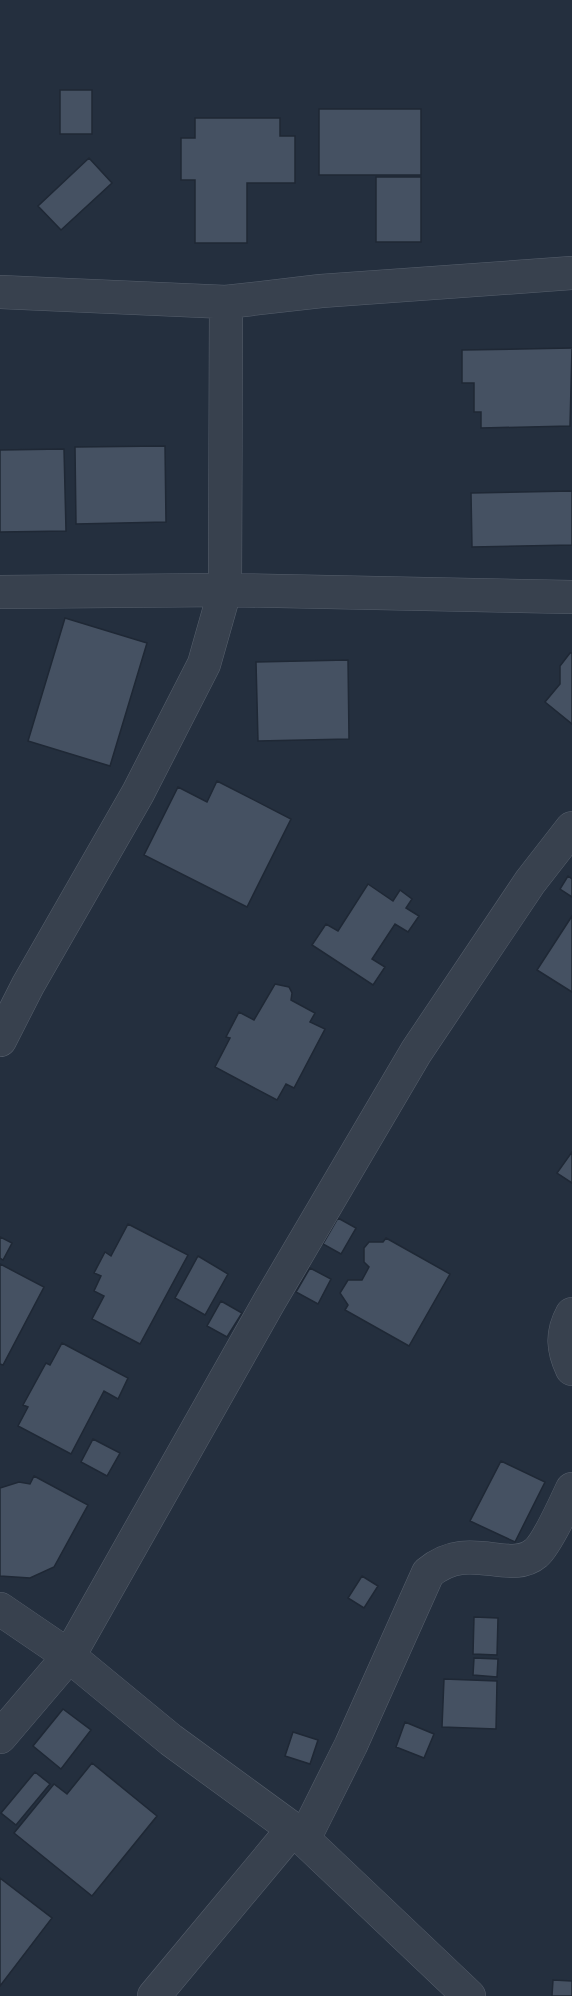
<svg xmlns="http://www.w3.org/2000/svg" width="572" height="1996" font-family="'Varela Round',sans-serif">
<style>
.building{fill:#455162;stroke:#1f2835;stroke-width:1.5}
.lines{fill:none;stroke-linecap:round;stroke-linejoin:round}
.minor-casing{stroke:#565f6c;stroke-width:34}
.minor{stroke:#38414e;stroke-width:33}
</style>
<rect width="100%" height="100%" fill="#242f3e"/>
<path class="building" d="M60,90H92V134H60Z
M319,109H421V175H319Z
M195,118H280V136H295V183H247V243H195V180H181V138H195Z
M89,158L112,183L61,230L38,206Z
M376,177H421V242H376Z
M572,348L570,426L481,428V412H474V383H462V350Z
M165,446L166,522L76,524L75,447Z
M64,449L66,531L0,532V450Z
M572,491V545L472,547L471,493Z
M65,618L147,643L110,766L28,741Z
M570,653H572V724L545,702L560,684V666Z
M348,660L349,739L258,741L256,662Z
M217,781L291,819L247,907L144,855L178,787L207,802Z
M568,876L572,879V897L560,889Z
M368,884L393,901L400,890L412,899L406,908L419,916L408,932L395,924L372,959L385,967L373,985L312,945L326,924L338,931Z
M572,916V992L537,970Z
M275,984L289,987L292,993L291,1000L315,1013L310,1022L325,1029L294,1088L286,1084L277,1100L215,1067L230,1038L226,1037L239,1012L254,1020Z
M572,1152V1183L557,1173Z
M338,1218L356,1228L341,1254L323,1244Z
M128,1224L188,1255L140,1344L92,1319L104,1296L94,1291L101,1276L94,1273L105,1252L111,1256Z
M0,1237L12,1243L3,1260L0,1258Z
M386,1238L450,1274L409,1346L345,1310L348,1305L340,1293L348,1280H362L369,1267L364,1262V1248L369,1242H383Z
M198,1256L228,1274L205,1315L175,1298Z
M0,1264L44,1287L3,1365L0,1364Z
M310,1268L331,1279L318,1304L296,1292Z
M221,1301L242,1313L227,1337L207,1326Z
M62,1343L128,1378L118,1399L104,1391L71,1454L18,1426L28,1407L23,1405L46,1363L50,1365Z
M93,1439L120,1453L107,1476L81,1462Z
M501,1461L545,1482L515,1542L470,1521Z
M34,1476L88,1505L54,1567L30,1578L0,1576V1488L19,1482L30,1484Z
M362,1576L378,1586L364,1608L348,1598Z
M474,1617L498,1618L497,1655L473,1654Z
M474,1658L498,1659L497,1677L473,1675Z
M444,1679L497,1681L496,1729L442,1727Z
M63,1709L91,1730L61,1769L33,1746Z
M405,1722L434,1734L424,1758L396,1747Z
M293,1732L318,1740L310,1764L285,1756Z
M92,1763L157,1816L92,1896L14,1833L54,1784L67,1794Z
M35,1772L50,1784L16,1825L1,1813Z
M0,1878L52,1918L0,1986Z
M553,1980L572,1981V1996H552Z"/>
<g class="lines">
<defs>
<path id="minor" d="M0,292L226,302L321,291L572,273
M0,592L225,590L572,597
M0,1040L28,985L138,793L204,664L225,590L226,302
M572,1314C561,1334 563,1350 572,1369
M0,1609L69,1656L171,1740L293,1829L469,1996
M0,1737L69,1656L269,1302L416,1052L530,882L572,828
M304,1839L351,1745L428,1573C469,1538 509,1576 536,1553C546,1545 566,1502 572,1489
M154,1996L293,1829"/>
</defs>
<use href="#minor" class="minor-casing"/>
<use href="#minor" class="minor"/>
</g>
</svg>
